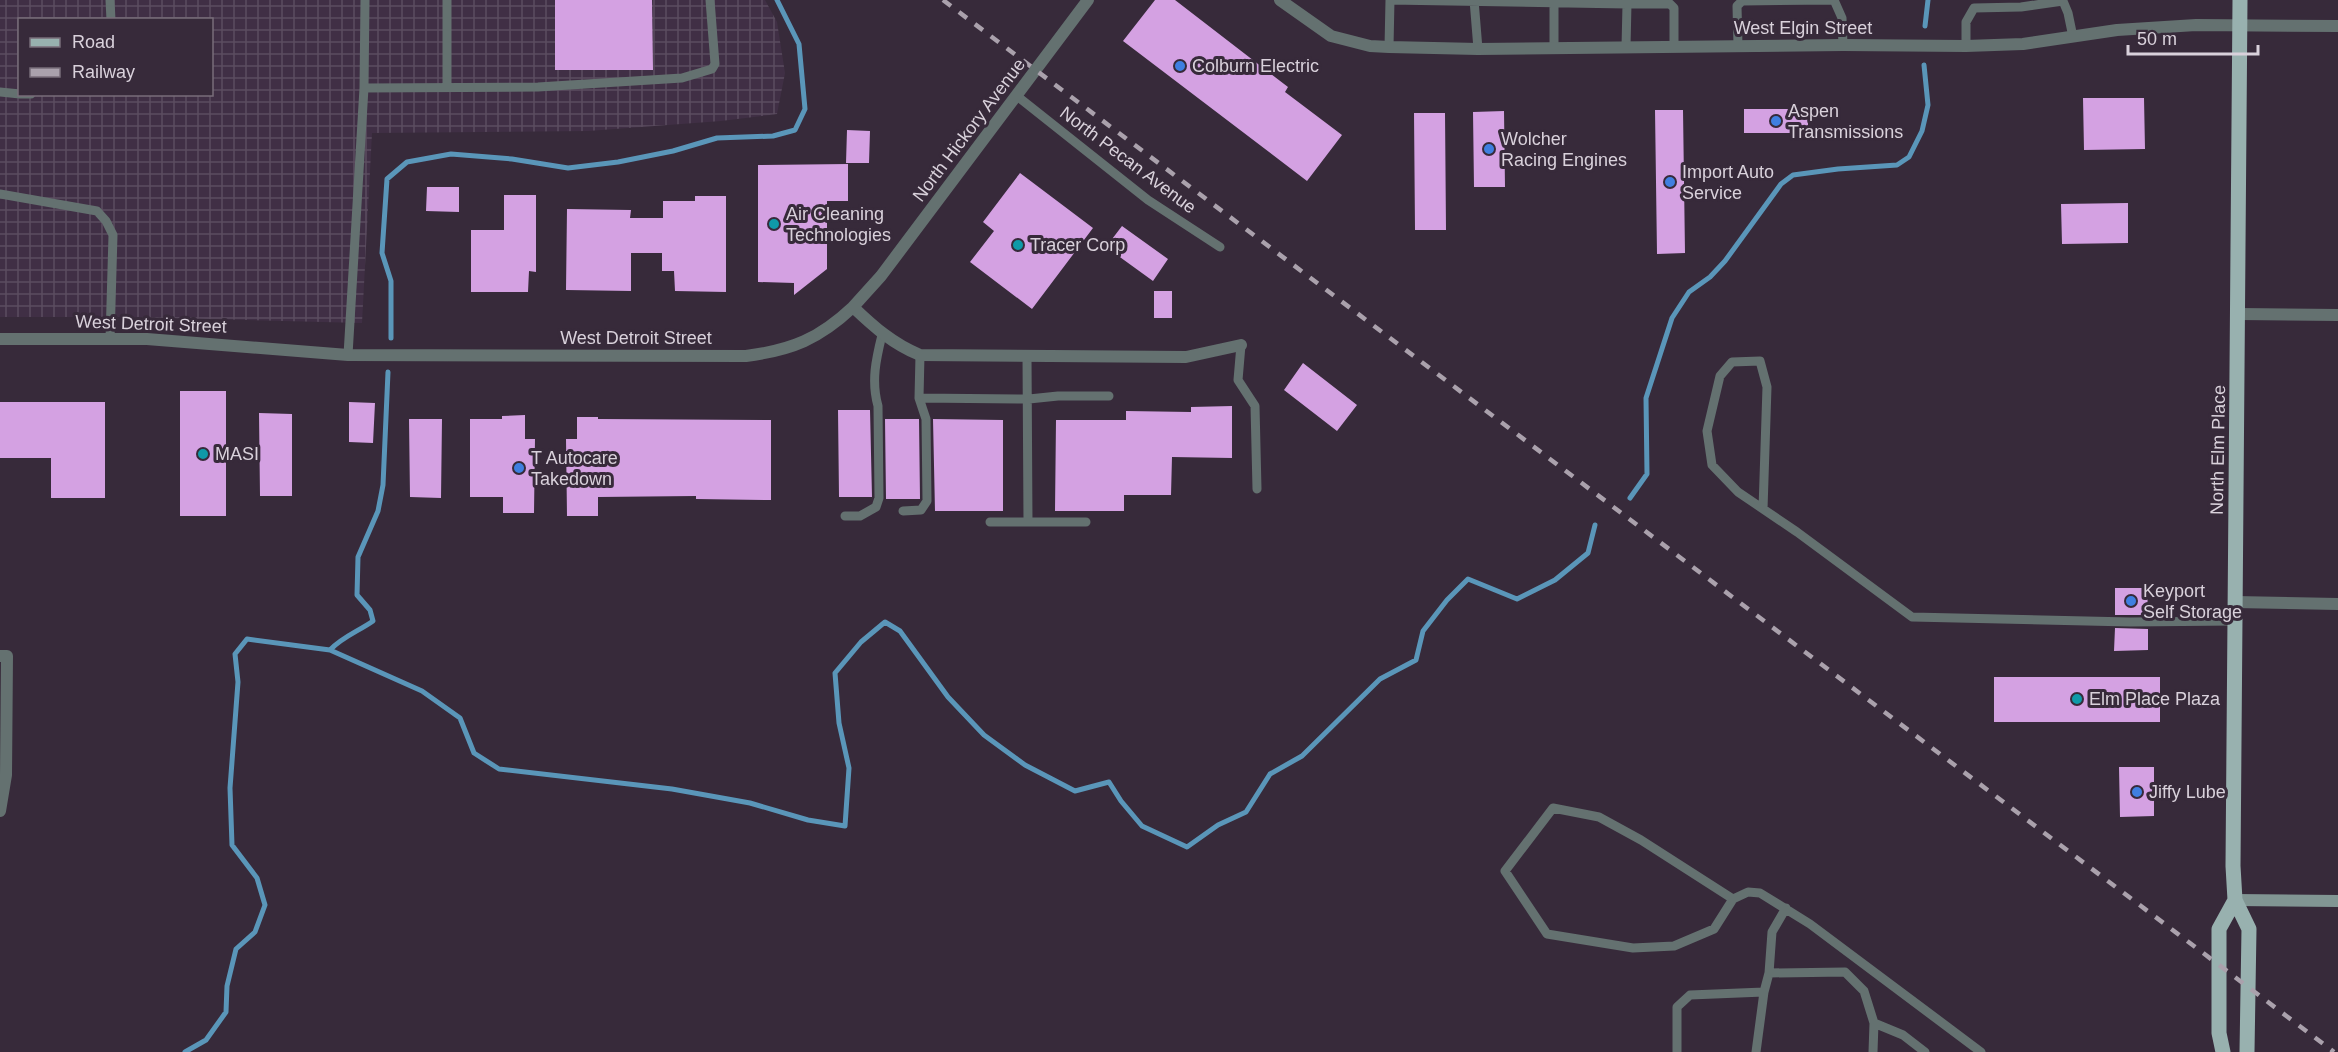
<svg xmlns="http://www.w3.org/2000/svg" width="2338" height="1052" font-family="Arial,sans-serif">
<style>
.industrial{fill:url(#industrial-grid);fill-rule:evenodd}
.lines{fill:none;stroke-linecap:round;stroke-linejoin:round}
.stream{stroke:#5a96b9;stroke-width:5}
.building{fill:#d4a1e2}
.lane{stroke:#647170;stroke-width:9}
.street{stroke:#647170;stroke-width:12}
.secondary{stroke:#819593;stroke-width:12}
.primary{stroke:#98b1af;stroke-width:15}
.rail{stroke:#aaa1ac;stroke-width:4.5;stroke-dasharray:10 10;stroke-linecap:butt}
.shop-dot{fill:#3f7fe0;stroke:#372a3a;stroke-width:2}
.culture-dot{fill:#0f9aa8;stroke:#372a3a;stroke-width:2}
.labels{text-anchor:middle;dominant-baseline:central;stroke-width:6;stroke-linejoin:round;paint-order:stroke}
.street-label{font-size:18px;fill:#d9d1db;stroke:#372a3a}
.poi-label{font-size:18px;fill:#d9d1db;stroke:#372a3a;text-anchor:start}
</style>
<defs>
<pattern id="industrial-grid" width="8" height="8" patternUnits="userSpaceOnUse" patternTransform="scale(1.5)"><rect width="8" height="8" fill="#402f45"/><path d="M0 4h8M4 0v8" fill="none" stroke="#5b4c5f"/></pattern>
</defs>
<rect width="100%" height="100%" fill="#372a3a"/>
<path class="industrial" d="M0,0H765L777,22L785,73L777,114L721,121L588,131L372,133L362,323L130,317H0ZM20,20H212V94H20Z"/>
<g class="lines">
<path class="stream" d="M1925,26L1928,0
M391,338V281L382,253L387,179L407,162L451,154L512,159L568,168L618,162L673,151L717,138L773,136L795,130L805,109L799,44L777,0
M1630,498L1647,474L1646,398L1672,318L1689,292L1710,277L1725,261L1781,184L1793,175L1838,169L1897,165L1909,157L1922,131L1928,105L1924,65
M330,650C342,637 359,631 373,621L370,610L357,595L358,557L378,511L383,485L388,372
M185,1052L206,1040L226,1012L227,986L236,949L255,932L265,905L257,878L232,845L230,788L238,682L235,654L247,639L330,650L422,691L460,718L474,753L499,769L672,789L750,803L808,820L845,826L849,768L839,723L835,673L861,642L885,622L900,631L948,697L984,735L1025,765L1075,791L1109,782L1121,801L1142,826L1187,847L1218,825L1246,812L1270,774L1302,756L1380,679L1416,660L1423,631L1447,600L1468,579L1517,599L1555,580L1588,553L1595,525"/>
</g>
<path class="building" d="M555,0H652L653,70H555Z
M1155,0H1175L1288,87L1285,92L1342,135L1307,181L1123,41Z
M2083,98H2144L2145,149L2084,150Z
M1744,109H1808V133H1744Z
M1655,110H1683L1685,253L1657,254Z
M1504,111L1505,187H1474L1473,112Z
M1414,113H1445L1446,230H1415Z
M847,130L870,131L869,163H846Z
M848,164V201H827V269L794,295V283L758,282V165Z
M1020,173L1093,228L1032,309L970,262L994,231L983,222Z
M427,187H459V212L426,211Z
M504,195H536V272L529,271L528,292H471V230H504Z
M695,196H726V292L675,291L674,271H662V253H631V291L566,290L567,209L631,210L630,218H663V201H695Z
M2128,203V243L2062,244L2061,204Z
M1122,226L1168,259L1153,281L1106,247Z
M1154,291H1172V318H1154Z
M1303,363L1357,405L1337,431L1284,390Z
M180,391H226V516H180Z
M0,402H105V498H51V458H0Z
M349,402L375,403L373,443L349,442Z
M1232,406V458L1172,457L1171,495H1124V511H1055L1056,420H1126V411L1191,412V407Z
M838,410H870L872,497H839Z
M259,413L292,414V496H260Z
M525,415V439H535L534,513H503V497H470V419H502V416Z
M577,417H598V419L771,420V500L696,499V496L598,497V516H567L566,439H577Z
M409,419H442L441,498L410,497Z
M885,419H919L920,499H886Z
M933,419L1003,420V511H935Z
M2115,588H2148L2147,615H2115Z
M2115,628L2148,629V650L2114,651Z
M1994,677H2160V722H1994Z
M2119,767H2154V816L2120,817Z"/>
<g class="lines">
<path class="lane" d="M110,0L111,20
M447,0V87
M1474,0L1478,49
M1554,0V48
M1834,0L1842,18L1843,45
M1738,46L1737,6L1742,1L1834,0
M1966,46V22L1974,8L2021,7L2063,1L2068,13L2073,37
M1389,47L1390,0L1627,4
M1626,47L1627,4H1670L1674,8V47
M364,88L538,87L682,78L712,69L715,64L710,0
M0,92L20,94
M21,94H31
M1017,96L1148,200L1220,247
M0,194L97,211L106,221L113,235L110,339
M1241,345L1238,380L1255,406L1257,489
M348,355L364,88L365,0
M1027,356L1028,522
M919,398L1029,399L1058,396H1109
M1763,509L1767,387L1760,361L1732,362L1720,376L1707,431L1712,465L1738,492L1797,532L1912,617L2130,622L2235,621
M903,511L921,510L927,501L926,419L919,398L920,355
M845,516H860L876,507L879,498L878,406C871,381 876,359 882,335
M990,522H1086
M1733,899L1641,840L1599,817L1553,808L1505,871L1547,934L1633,948L1674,946L1714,929L1733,899L1748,892L1760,893L1810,924L1981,1052
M1769,973L1845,972L1864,991L1874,1023L1873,1052
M1874,1023L1903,1035L1925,1052
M1677,1052V1007L1690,995L1764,992
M1756,1052L1764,992L1769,973L1772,932L1786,908"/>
<path class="street" d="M1280,0L1331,36L1370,46L1389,47L1478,49L1843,45L1966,46L2023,44L2117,30L2196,25L2338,26
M853,307L881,276L1088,0
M2239,314L2338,315
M0,339H147L348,355L746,356C792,350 819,339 853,307C874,327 893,344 920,355L1186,357L1241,345
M2235,602L2338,604
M0,656H7L6,775L0,811"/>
<path class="secondary" d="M2235,900L2338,901"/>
<path class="primary" d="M2240,0L2233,866L2235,900L2249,929L2247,1052
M2223,1052L2219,1033V929L2235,900"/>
<path class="rail" d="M943,0L2334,1052"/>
</g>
<g class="shop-dot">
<circle cx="1180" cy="66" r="6"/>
<circle cx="1776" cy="121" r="6"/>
<circle cx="1489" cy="149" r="6"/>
<circle cx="1670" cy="182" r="6"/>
<circle cx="519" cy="468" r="6"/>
<circle cx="2131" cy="601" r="6"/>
<circle cx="2137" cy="792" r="6"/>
</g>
<g class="culture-dot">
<circle cx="774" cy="224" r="6"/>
<circle cx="1018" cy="245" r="6"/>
<circle cx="203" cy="454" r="6"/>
<circle cx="2077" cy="699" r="6"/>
</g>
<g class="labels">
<g class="street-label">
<text x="1803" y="28">West Elgin Street</text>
<text transform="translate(969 130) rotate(-53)">North Hickory Avenue</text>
<text transform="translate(1128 160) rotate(37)">North Pecan Avenue</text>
<text transform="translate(151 324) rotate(2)">West Detroit Street</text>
<text x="636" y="338">West Detroit Street</text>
<text transform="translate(2218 450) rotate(-89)">North Elm Place</text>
</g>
<g class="poi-label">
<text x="1192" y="66">Colburn Electric</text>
<text x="1788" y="111">Aspen<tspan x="1788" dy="21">Transmissions</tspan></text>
<text x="1501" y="139">Wolcher<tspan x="1501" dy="21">Racing Engines</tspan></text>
<text x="1682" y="172">Import Auto<tspan x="1682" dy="21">Service</tspan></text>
<text x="786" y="214">Air Cleaning<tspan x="786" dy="21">Technologies</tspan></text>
<text x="1030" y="245">Tracer Corp</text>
<text x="215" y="454">MASI</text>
<text x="531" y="458">T Autocare<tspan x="531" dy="21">Takedown</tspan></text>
<text x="2143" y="591">Keyport<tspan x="2143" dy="21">Self Storage</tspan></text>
<text x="2089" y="699">Elm Place Plaza</text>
<text x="2149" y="792">Jiffy Lube</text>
</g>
</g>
<rect x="18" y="18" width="195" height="78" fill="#372a3a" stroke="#786d7a" stroke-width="1.5"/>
<rect x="30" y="38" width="30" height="9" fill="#98b1af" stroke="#786d7a" stroke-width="1.5"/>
<text x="72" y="48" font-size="18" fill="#d9d1db">Road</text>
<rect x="30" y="68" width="30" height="9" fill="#aaa1ac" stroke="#786d7a" stroke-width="1.5"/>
<text x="72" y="78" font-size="18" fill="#d9d1db">Railway</text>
<path d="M2128 45v9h130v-9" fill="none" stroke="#d9d1db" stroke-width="3"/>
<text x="2137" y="45" font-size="18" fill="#d9d1db" stroke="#372a3a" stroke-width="4.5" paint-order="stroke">50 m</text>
</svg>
